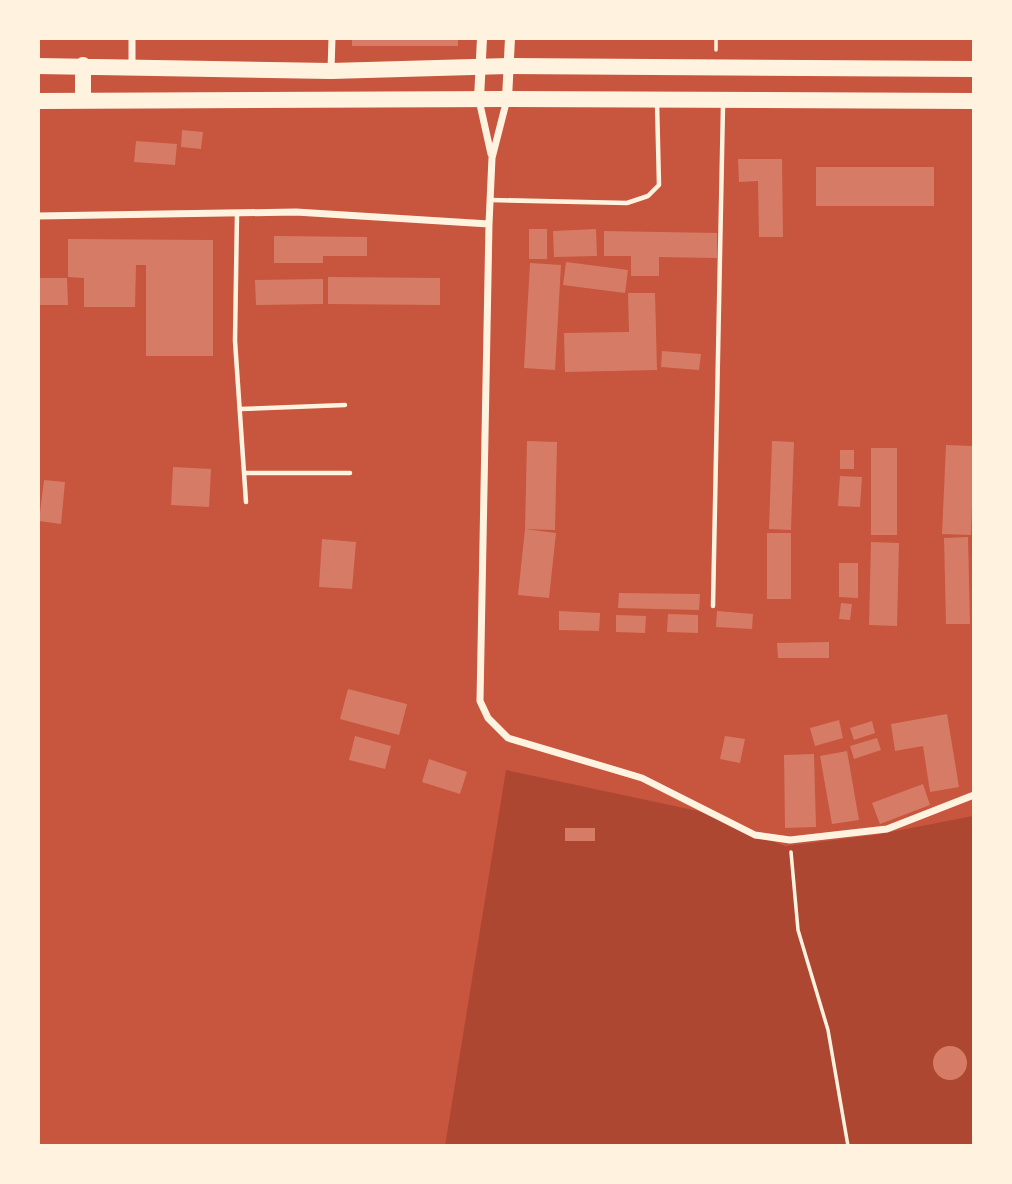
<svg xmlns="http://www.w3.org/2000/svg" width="1012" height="1184" font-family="'Libre Baskerville',serif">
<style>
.green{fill:#ae4732}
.building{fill:#d67c66}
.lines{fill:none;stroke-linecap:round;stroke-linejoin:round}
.path{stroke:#fff3e0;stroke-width:3.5}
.service{stroke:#fff3e0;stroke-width:4.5}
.minor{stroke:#fff3e0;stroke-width:7}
.tertiary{stroke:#fff3e0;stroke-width:10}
.trunk{stroke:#fff3e0;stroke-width:16}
</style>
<rect width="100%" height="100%" fill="#c8553d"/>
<path class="green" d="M506,770L698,811L785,846L875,835L973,816V1145L445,1146Z"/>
<path class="building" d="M352,38H458V46H352Z
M182,130L203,132L201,149L181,147Z
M136,141L177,144L175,165L134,162Z
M738,159H782L783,237H759L758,181L739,182Z
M816,167H934V206H816Z
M529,229H547V259H529Z
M596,229L597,256L554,257L553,231Z
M604,231L717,233V258L659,257V276H631V256H604Z
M274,236L367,237V256H323V263H274Z
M68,239L213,240V356H146V265H136L135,307H84V278L68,277Z
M566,262L628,270L625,293L563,285Z
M530,263L561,265L555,370L524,368Z
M328,277L440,278V305L328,304Z
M38,278H67L68,305H38Z
M323,279V304L256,305L255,280Z
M628,293H655L657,370L565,372L564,333L629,332Z
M662,351L701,354L699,370L661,367Z
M527,441L557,442L555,530L525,529Z
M772,441L794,442L791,530L769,529Z
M946,445L974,446L971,535L942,534Z
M871,448H897V535H871Z
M840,450H854V469H840Z
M173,467L211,469L209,507L171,505Z
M840,476L862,477L860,507L838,506Z
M44,480L65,482L61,524L39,521Z
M525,529L556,533L549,598L518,595Z
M767,533H791V599H767Z
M968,537L970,624H946L944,538Z
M322,539L356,542L352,589L319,587Z
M871,542L899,543L897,626L869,625Z
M839,563H858V598L839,597Z
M619,593L700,594L699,610L618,608Z
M841,603L852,604L850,620L839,619Z
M559,611L600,613L599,631L559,630Z
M717,611L753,614L752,629L716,627Z
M668,614L698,615V633L667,632Z
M616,615L646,616L645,633L616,632Z
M829,642V658H778L777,643Z
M348,689L407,704L399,735L340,719Z
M947,714L959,787L930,792L923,746L895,751L891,724Z
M839,720L843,738L815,746L810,728Z
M872,721L875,733L854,740L850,728Z
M355,736L391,746L385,769L349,760Z
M725,736L745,739L740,763L720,759Z
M877,738L881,750L854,759L850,746Z
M847,751L859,820L832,824L820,756Z
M814,754L816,827L785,828L784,755Z
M429,759L467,772L460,794L422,782Z
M923,784L930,805L880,824L872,803Z
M565,828H595V841H565Z
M933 1063a17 17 0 1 1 34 0a17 17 0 1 1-34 0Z"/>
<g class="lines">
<path class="path" d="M716,38V50
M791,852L798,930L828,1030L848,1146"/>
<path class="service" d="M491,200L627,203L648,196L659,185L657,102
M237,214L235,341L246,502
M240,409L345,405
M244,473H350
M713,606L723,105"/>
<path class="minor" d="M132,38V65
M331,70L332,38
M507,99L492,158L489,224L480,701L488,718L508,738L642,778L755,835L790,840L887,829L974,795
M479,100L491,154
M38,216L296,212L489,224"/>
<path class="tertiary" d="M479,99L482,38
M507,99L510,38"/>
<path class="trunk" d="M38,66L331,71L508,66L974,69
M38,101L507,99L974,101
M83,101V65"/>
</g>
<rect width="1012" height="1184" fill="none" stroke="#fff3e0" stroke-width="80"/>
</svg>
